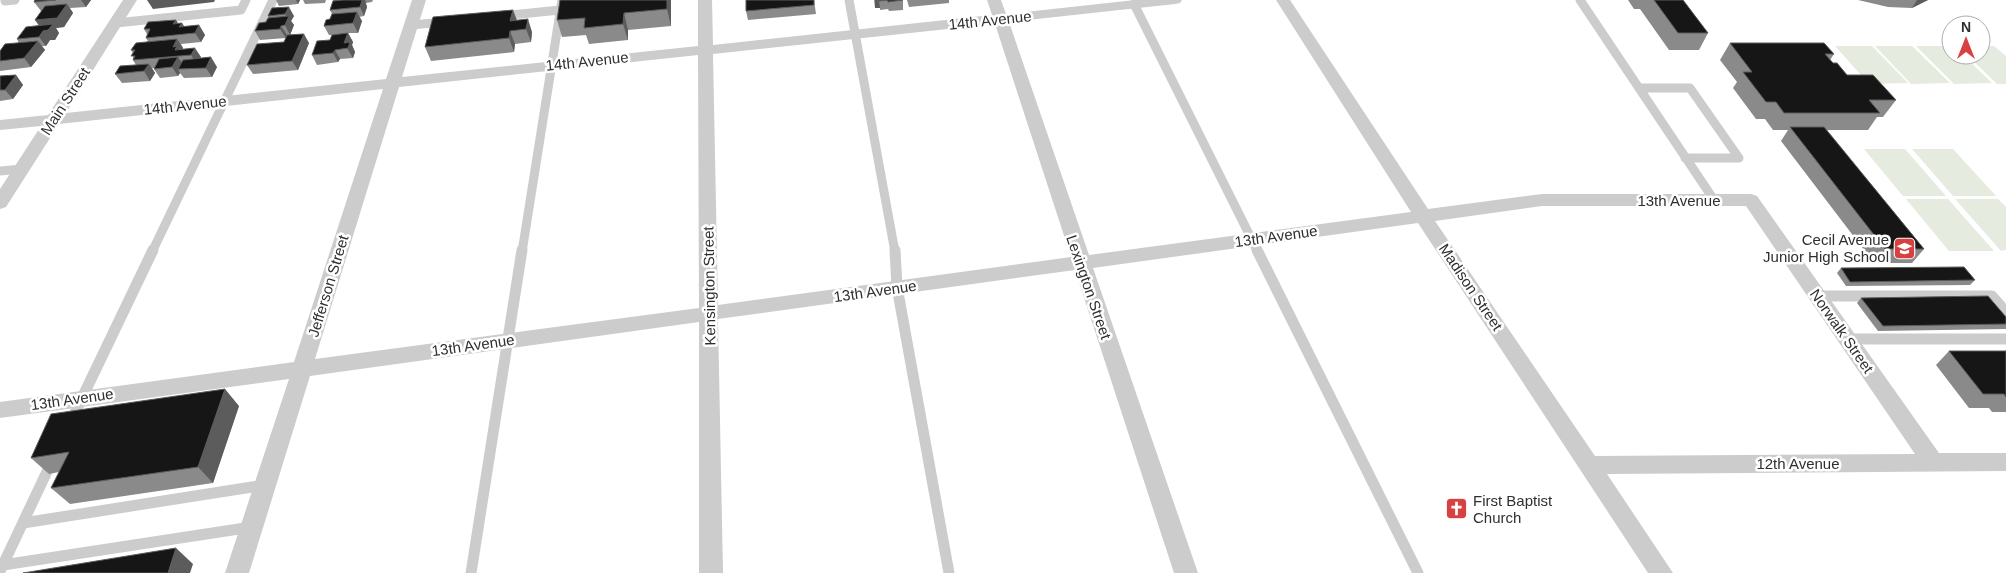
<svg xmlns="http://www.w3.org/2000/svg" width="2006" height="573" font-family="Arial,sans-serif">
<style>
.green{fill:#e5ebdf}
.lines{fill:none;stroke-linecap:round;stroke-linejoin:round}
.service-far1{stroke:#ccc;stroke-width:9}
.service{stroke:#ccc;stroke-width:11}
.minor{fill:#ccc;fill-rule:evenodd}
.wall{fill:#8a8a8a}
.shaded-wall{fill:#5c5c5c}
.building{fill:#161616;stroke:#5c5c5c}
.labels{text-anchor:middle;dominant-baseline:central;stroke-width:5;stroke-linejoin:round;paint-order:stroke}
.street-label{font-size:15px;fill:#2f2f2f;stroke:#fff}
.poi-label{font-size:15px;fill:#2f2f2f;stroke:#fff;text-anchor:end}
</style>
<rect width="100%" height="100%" fill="#fff"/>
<path class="green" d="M1835,46H1872L1908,83L1869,84Z
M1875,46H1912L1950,83L1911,84Z
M1916,46H1951V55H1963L1992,83L1954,84Z
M1981,46H1994L2006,56V84H1997L1967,55H1981Z
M1864,149H1905L1946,196H1903Z
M1912,149H1953L1996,196H1953Z
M1906,199H1948L1994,251H1949Z
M1955,199H1998L2006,207V250L2001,251Z"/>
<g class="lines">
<path class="service-far1" d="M849,0L895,252
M1580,0L1714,200
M5,1L15,0
M1134,4L1258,252
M501,16L560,10
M116,23L241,10L246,0
M411,25L445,22
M1639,88H1690L1739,158
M1685,158H1739
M0,171L22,169
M152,252L273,0
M522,252L562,0"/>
<path class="service" d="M895,250L897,287L949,573
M1257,250L1418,573
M1818,296H1992L2006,312
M1848,339H2006
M71,421L153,250
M23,523L265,485
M3,565L252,527
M0,571L52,461
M471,573L522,250"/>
<path class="minor" d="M123,0H137L66,113L386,79L412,0H426L402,77L698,46V0H712L713,45L992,15L987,0H1001L1006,14L1135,0H1182L1180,3L1175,4L1009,22L1089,255L1411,212L1276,0H1290L1428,209L1542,194H1751L1757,196L1939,453H2006V471L1607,474L1673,573H1648L1418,223L1093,268L1198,573H1174L1075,270L718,319L723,573H699V322L310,376L249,573H225L289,379L0,418V402L294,362L383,89L59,124L6,207L0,209V189L41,126L0,130V120L48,115ZM995,24L1071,257L718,305L713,54ZM698,55L699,308L315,359L399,87ZM1542,206H1746L1915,454L1595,456L1435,221Z"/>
</g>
<path class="wall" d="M35,0H91L86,7L70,8L73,13L64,27L56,28L59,33L55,40H50L46,46H42L45,50L31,67L0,71V51L19,43L17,39L39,25L35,20L42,11H41L34,2Z
M276,0H300L298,4L279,6Z
M303,0H326L325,3L305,4Z
M333,0H373L372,2L366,3V4L367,7L364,16L359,17L362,21L358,33H348L353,42L352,45L355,52L353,58L340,59L338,62L317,65L312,55L330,40L332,35H329L324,26L330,19L332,14L330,10Z
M671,0V26L628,30V40L589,44L586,35L562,37L557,20Z
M814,0L816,14L748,20L746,11Z
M874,0H903V10L889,11L888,9L880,10V8H875Z
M907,0H949V3L909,7Z
M1628,0H1683L1708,33L1699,50H1669L1640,9H1634Z
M1858,0H1928L1912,8L1888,7Z
M272,8L294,16L291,21L294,25L290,35H287L286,38L260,40L255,31L266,22L269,18L268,16Z
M517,20L532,32L531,42L515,44L514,52L431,61L425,47Z
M182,23L184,27L199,25L205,35L201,42L181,44L183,48V49L201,57L200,58L217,67L212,77L184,78L180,73L178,76L160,78L154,69V68H152L155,73L150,81L122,83L115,74L136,65L133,60V53L131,50L148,41L146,38L147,34L144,29Z
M309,43L298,70L253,74L247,65Z
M1730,43L1834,54L1830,60L1847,75L1896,100L1883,117H1877L1868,130H1827L1924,249L1912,263H1874L1781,141L1788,130H1773L1765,119H1756L1733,88L1737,82L1720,60Z
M16,75L23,85L13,99L0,101V76Z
M1841,268L1975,280L1970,285L1846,286L1837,273Z
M1861,298L2006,317V329L1878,331L1857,303Z
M2006,350V412H1992L1989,408H1969L1936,365L1949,351H2005Z
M239,406L213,483L70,504L51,488L59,472L49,474L31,458Z"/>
<path class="shaded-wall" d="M81,0H91L86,7Z
M147,0H215L214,2L153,9Z
M296,0H300L298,4Z
M361,0H365L367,7L364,16L360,7Z
M667,0H671V26L667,9Z
M875,0H879L880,8H875Z
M1917,0H1928L1912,8Z
M67,4L73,13L64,27L56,28L59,33L55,40H50L46,46L39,37L43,31L35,20Z
M289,7L294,16L291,21L294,25L290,35L285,25L288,19L285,14Z
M513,10L518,23L510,21Z
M357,12L362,21L358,33L353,23Z
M624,13L628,30V40L623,24Z
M528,19L532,32L531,42L526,29Z
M176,20L180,26L182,23L188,32L173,24Z
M199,25L205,35L201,42L195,33Z
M281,26L287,35L286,38L280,29Z
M510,31L515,44L514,52L509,38Z
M348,33L353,42L352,45L355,52L353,58L344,43Z
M304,34L309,43L298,70L292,61Z
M177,39L183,48L181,52L183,55L173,47Z
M38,41L45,50L31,67L24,58Z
M195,48L201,57L197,64L191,55Z
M335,50L340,59L338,62L333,53Z
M178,57L184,66L178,69L180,73L178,76L172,67Z
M211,57L217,67L212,77L206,68Z
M149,64L155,73L150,81L144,71Z
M16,75L23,85L13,99L5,90Z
M225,389L239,406L213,483L198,467Z
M176,548L193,564L190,573H168Z"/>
<path class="building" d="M35,0H56L34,2Z
M343,0H362L360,7L330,10L333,1Z
M560,0H667V9L624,13L623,24L584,28L585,18L557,20Z
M746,0H814V5L746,11Z
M879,0H903L888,2L887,0L879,1Z
M1654,0H1683L1708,33H1678Z
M67,4L57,18L35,20L45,6Z
M289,7L285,14L268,16L272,8Z
M513,10L510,21L528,19L526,29L510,31L509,38L425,47L433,17Z
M357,12L353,23L324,26L326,20L330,19L332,14Z
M289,16L285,25L281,26L280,29L255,31L259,23L266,22L268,18Z
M176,20L173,24L182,23L179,27L199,25L195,33L146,38L150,29H144L148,22Z
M53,24L48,30L43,31L39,37L17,39L26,27Z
M348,33L344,43L350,42L348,48L335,50L333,53L312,55L317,41L330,40L332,35Z
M304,34L292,61L247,65L257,44L284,42L287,35Z
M177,39L173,47L177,46L175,50L195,48L191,55L133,60L135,56H131L135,50H131L136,43Z
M38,41L24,58L0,61V51L5,44Z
M1730,43H1824L1834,54H1825L1833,63H1837L1847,75H1873L1896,100H1869L1880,113H1784L1776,102H1766L1743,72H1752Z
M178,57L172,67L154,69L159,59Z
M211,57L206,68L178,69L183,60Z
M149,64L144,71L115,74L120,66Z
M16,75L5,90H0V76Z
M1790,127H1824L1924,249H1885Z
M1964,267L1975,280L1850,282L1841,268Z
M1988,296L2006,317V324L1883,326L1861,298Z
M1949,351H2006V397L2004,394H1983Z
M225,389L198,467L51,488L69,452L31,458L51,414Z
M176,548L168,573H23Z"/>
<defs>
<symbol id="school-square" viewBox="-11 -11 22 22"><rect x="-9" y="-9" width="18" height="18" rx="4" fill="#d74141" stroke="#fff"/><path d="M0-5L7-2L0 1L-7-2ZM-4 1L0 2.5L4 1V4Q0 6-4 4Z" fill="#fff"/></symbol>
<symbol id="church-square" viewBox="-11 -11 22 22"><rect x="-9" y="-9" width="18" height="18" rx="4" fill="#d74141" stroke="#fff"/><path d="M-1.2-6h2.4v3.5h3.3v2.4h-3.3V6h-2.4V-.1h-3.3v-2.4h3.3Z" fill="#fff"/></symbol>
</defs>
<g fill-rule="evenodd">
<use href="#school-square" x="1892" y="236" width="25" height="25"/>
<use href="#church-square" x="1444" y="496" width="25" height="25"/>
</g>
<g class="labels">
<g class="street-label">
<text transform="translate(990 20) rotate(-6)">14th Avenue</text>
<text transform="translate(587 61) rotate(-6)">14th Avenue</text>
<text transform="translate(65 101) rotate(-57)">Main Street</text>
<text transform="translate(185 105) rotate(-6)">14th Avenue</text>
<text x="1679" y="200">13th Avenue</text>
<text transform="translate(1276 236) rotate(-8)">13th Avenue</text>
<text transform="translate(328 286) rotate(-73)">Jefferson Street</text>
<text transform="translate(709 286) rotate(-91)">Kensington Street</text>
<text transform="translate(1089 287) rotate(71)">Lexington Street</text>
<text transform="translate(1471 287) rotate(56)">Madison Street</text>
<text transform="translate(875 291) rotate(-8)">13th Avenue</text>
<text transform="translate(1842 331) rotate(55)">Norwalk Street</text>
<text transform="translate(473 345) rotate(-8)">13th Avenue</text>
<text transform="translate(72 399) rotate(-8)">13th Avenue</text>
<text x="1798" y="463">12th Avenue</text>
</g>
<g class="poi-label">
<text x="1889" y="239">Cecil Avenue<tspan x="1889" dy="17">Junior High School</tspan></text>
<text x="1473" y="500" text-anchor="start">First Baptist<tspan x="1473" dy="17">Church</tspan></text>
</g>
</g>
<g transform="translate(1966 40)"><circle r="24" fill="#ffffff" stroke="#acacac"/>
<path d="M0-4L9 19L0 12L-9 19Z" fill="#d74141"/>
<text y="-8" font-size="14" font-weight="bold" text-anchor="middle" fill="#2f2f2f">N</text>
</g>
</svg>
